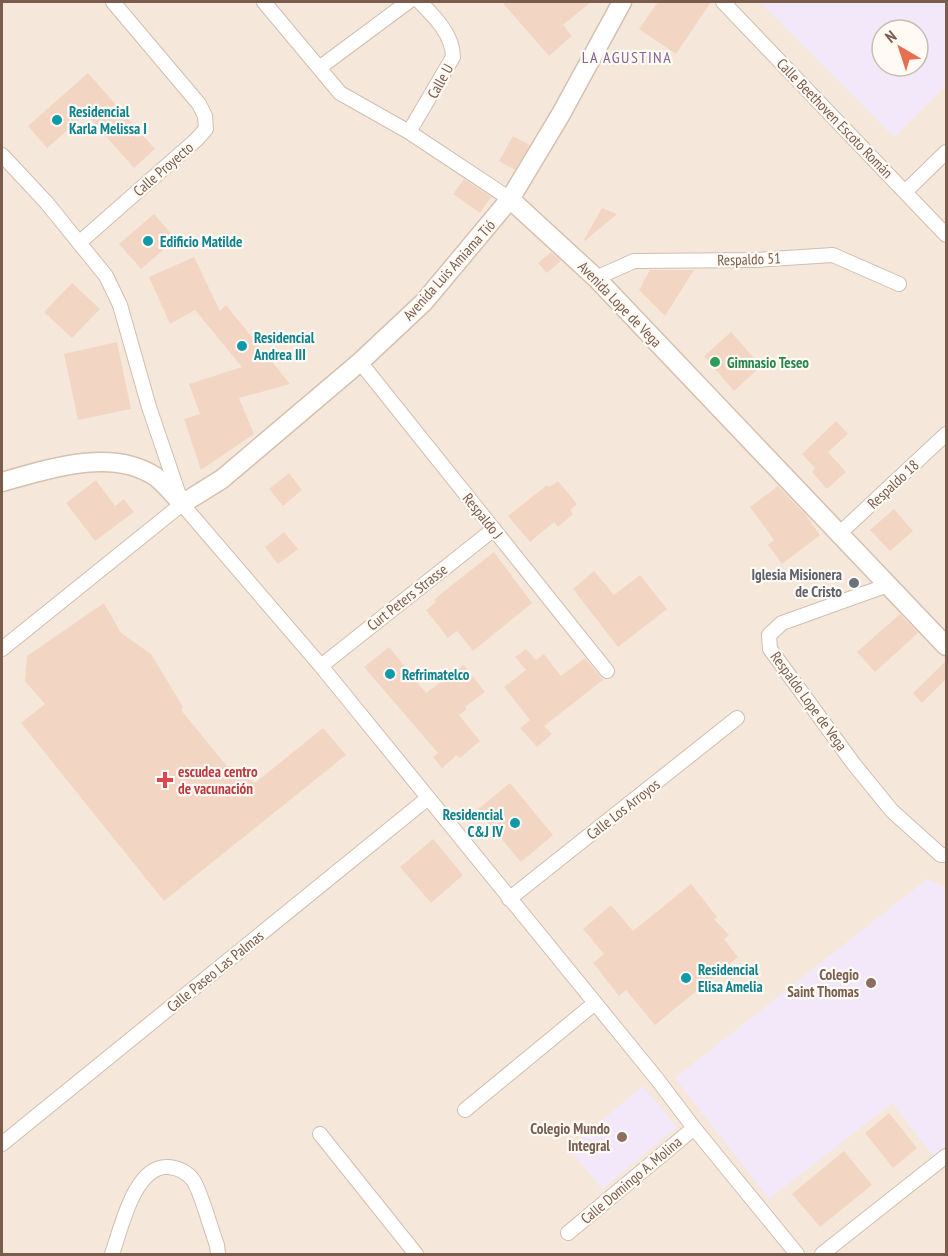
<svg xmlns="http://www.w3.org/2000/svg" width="948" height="1256" font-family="'PT Sans Narrow',sans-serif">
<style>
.residential{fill:#f5e8da;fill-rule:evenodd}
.education{fill:#f3e8fa;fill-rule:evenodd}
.building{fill:#f3d5c3}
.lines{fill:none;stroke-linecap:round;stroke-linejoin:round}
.street-casing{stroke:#d1beb0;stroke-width:16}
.secondary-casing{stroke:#d6c0b0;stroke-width:21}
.street{stroke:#fff;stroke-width:14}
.secondary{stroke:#fff;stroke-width:18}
.culture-dot{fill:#0f9aa8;stroke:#fffaf3;stroke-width:2}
.leisure-dot{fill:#2e9e5b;stroke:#fffaf3;stroke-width:2}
.worship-dot{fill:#6b7280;stroke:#fffaf3;stroke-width:2}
.health-dot{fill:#e0444e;stroke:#fffaf3;stroke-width:2}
.education-dot{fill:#8d6e63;stroke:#fffaf3;stroke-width:2}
.labels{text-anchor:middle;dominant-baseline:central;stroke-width:4.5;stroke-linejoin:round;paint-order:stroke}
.street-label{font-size:15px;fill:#7a5c4d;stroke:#fffaf3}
.culture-label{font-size:15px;font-weight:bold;fill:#0d838f;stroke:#fffaf3;text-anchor:start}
.leisure-label{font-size:15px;font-weight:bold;fill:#27864d;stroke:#fffaf3;text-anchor:start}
.worship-label{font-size:15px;font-weight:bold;fill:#5b616d;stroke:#fffaf3;text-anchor:end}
.health-label{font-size:15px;font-weight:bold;fill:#be3a42;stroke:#fffaf3;text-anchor:start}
.education-label{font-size:15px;font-weight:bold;fill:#785e54;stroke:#fffaf3;text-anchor:end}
.neighbourhood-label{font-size:16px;letter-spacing:1.5px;fill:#846695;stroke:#fffaf3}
</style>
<rect width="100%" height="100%" fill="#fdf6ec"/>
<path class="residential" d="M2,2H946V1254H2ZM882,30H918V66H882Z"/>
<path class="education" d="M760,2H946V85L894,137ZM882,30H918V66H882Z
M927,879L946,888V1147L934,1157L892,1103L769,1199L675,1078Z
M643,1086L677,1127L602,1189L568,1148Z"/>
<path class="building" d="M502,2H591L563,25L572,36L549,56Z
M658,2H711L676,54L639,29Z
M88,73L155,149L134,168L86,114L47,148L28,126Z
M513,136L530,145L515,170L499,161Z
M464,179L491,197L480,213L453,194Z
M602,208L617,214L585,241L584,240Z
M154,214L176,239L141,269L119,244Z
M551,252L561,261L547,273L538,263Z
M194,257L220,311L226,305L290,384L239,398L254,434L201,470L184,419L200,414L189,384L242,367L195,310L170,324L149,277Z
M650,270H694L665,316L639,290Z
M72,283L100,309L72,338L44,312Z
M731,332L761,366L734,391L704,356Z
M117,342L131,409L78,420L64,354Z
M836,421L848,434L828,452L846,472L827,489L812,472L815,468L802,454Z
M289,473L302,490L283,506L269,489Z
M96,480L115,506L124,499L134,512L95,541L66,503Z
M558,481L577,504L570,510L573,514L558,527L554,522L530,542L508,516L547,485L549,487Z
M778,486L805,514L820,535L782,564L768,545L774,540L750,507Z
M894,509L913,531L890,551L870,530Z
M284,532L298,549L278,564L265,547Z
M494,552L532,603L473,651L457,631L448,638L426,610L436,602L434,600L442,593Z
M594,571L614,595L640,575L667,609L618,647L573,589Z
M104,603L121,633L151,654L183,707L181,710L226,765L255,783L323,728L346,755L164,901L21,723L45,704L25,681L27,656Z
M900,614L918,633L875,672L857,652Z
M389,647L426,693L464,665L485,692L465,707L467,709L459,715L480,741L460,758L457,755L442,768L433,757L438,753L364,667Z
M526,649L536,660L544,654L561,676L585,658L603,680L544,726L552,734L537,747L520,728L530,720L504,687L526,670L515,657Z
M946,661V679L922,703L913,693Z
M510,783L553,835L521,862L477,810Z
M433,839L463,875L431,903L400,867Z
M691,884L717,917L714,919L729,935L724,939L738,957L655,1025L626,990L619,996L593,963L604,954L583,929L611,905L633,931Z
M889,1113L917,1148L893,1168L865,1133Z
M844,1151L872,1185L820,1227L792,1194Z"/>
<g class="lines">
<defs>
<path id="street" d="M264,2L340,93L409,132L510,199
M723,2L946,235
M319,68L408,2
M409,132L453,57C453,35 435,17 420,2
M2,155L46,202L106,276L120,305L149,407L182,504L321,666L657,1079L694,1128L797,1254
M906,191L946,152
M80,242L196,140L206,129L205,116L199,104L113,2
M596,278L634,261L755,260L833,255L899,284
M360,362L607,671
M839,534L946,434
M888,585L782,623L769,635L770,649L853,763L892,811L941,855H946
M2,649L182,504
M321,666L494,529
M509,899L737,718
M465,1110L595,1003
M320,1134L416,1254
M2,1144L428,798
M568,1233L694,1128
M112,1254C121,1230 134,1164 169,1167C178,1168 187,1172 193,1180C201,1191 211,1230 217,1245L218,1254
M822,1254L946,1156"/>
<path id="secondary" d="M510,199L596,278L946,646
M2,482C48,469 112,447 156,477C165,484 174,495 182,504L222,479L360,362L424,302L510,199L561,114L622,2"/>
</defs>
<use href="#street" class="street-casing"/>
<use href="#secondary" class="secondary-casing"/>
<use href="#street" class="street"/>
<use href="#secondary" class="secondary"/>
</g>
<g class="culture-dot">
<circle cx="57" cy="120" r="6"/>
<circle cx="148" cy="241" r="6"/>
<circle cx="242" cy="346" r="6"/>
<circle cx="390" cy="674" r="6"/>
<circle cx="515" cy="823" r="6"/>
<circle cx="686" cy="978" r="6"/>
</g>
<circle class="leisure-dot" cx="715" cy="362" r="6"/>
<circle class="worship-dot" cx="854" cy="583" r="6"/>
<path class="health-dot" d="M162 771h6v6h6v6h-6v6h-6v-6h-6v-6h6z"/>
<g class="education-dot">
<circle cx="871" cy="983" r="6"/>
<circle cx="622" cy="1137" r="6"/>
</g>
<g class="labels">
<g class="street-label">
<text transform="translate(440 81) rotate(-61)">Calle U</text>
<text transform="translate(835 118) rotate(46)">Calle Beethoven Escoto Román</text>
<text transform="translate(163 169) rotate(-41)">Calle Proyecto</text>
<text transform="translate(749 259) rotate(-2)">Respaldo 51</text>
<text transform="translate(449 270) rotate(-48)">Avenida Luis Amiama Tió</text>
<text transform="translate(620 304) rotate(46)">Avenida Lope de Vega</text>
<text transform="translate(893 484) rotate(-43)">Respaldo 18</text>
<text transform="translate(483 516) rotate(51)">Respaldo J</text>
<text transform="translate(407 597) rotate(-38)">Curt Peters Strasse</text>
<text transform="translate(809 701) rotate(54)">Respaldo Lope de Vega</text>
<text transform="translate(623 809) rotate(-38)">Calle Los Arroyos</text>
<text transform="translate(215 971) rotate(-39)">Calle Paseo Las Palmas</text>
<text transform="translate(631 1180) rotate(-40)">Calle Domingo A. Molina</text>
</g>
<g class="culture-label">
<text x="69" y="111">Residencial<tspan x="69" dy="17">Karla Melissa I</tspan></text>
<text x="160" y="241">Edificio Matilde</text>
<text x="254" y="337">Residencial<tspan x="254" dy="17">Andrea III</tspan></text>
<text x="402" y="674">Refrimatelco</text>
<text x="503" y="814" text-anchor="end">Residencial<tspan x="503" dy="17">C&amp;J IV</tspan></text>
<text x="698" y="969">Residencial<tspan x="698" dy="17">Elisa Amelia</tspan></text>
</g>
<g class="leisure-label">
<text x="727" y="362">Gimnasio Teseo</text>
</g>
<g class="worship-label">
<text x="842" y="574">Iglesia Misionera<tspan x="842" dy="17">de Cristo</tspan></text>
</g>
<g class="health-label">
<text x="178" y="771">escudea centro<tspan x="178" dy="17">de vacunación</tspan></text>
</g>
<g class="education-label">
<text x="859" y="974">Colegio<tspan x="859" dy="17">Saint Thomas</tspan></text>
<text x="610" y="1128">Colegio Mundo<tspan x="610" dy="17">Integral</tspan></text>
</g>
<g class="neighbourhood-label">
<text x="627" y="57">LA AGUSTINA</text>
</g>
</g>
<rect width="948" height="1256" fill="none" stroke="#7a5c4d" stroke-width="6"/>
<g transform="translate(900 48) rotate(321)"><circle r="28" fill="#fffaf3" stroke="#cabbb1" stroke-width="1.5"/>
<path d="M0-4.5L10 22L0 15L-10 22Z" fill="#e76f51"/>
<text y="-9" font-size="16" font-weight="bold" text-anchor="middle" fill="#7a5c4d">N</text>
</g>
</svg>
